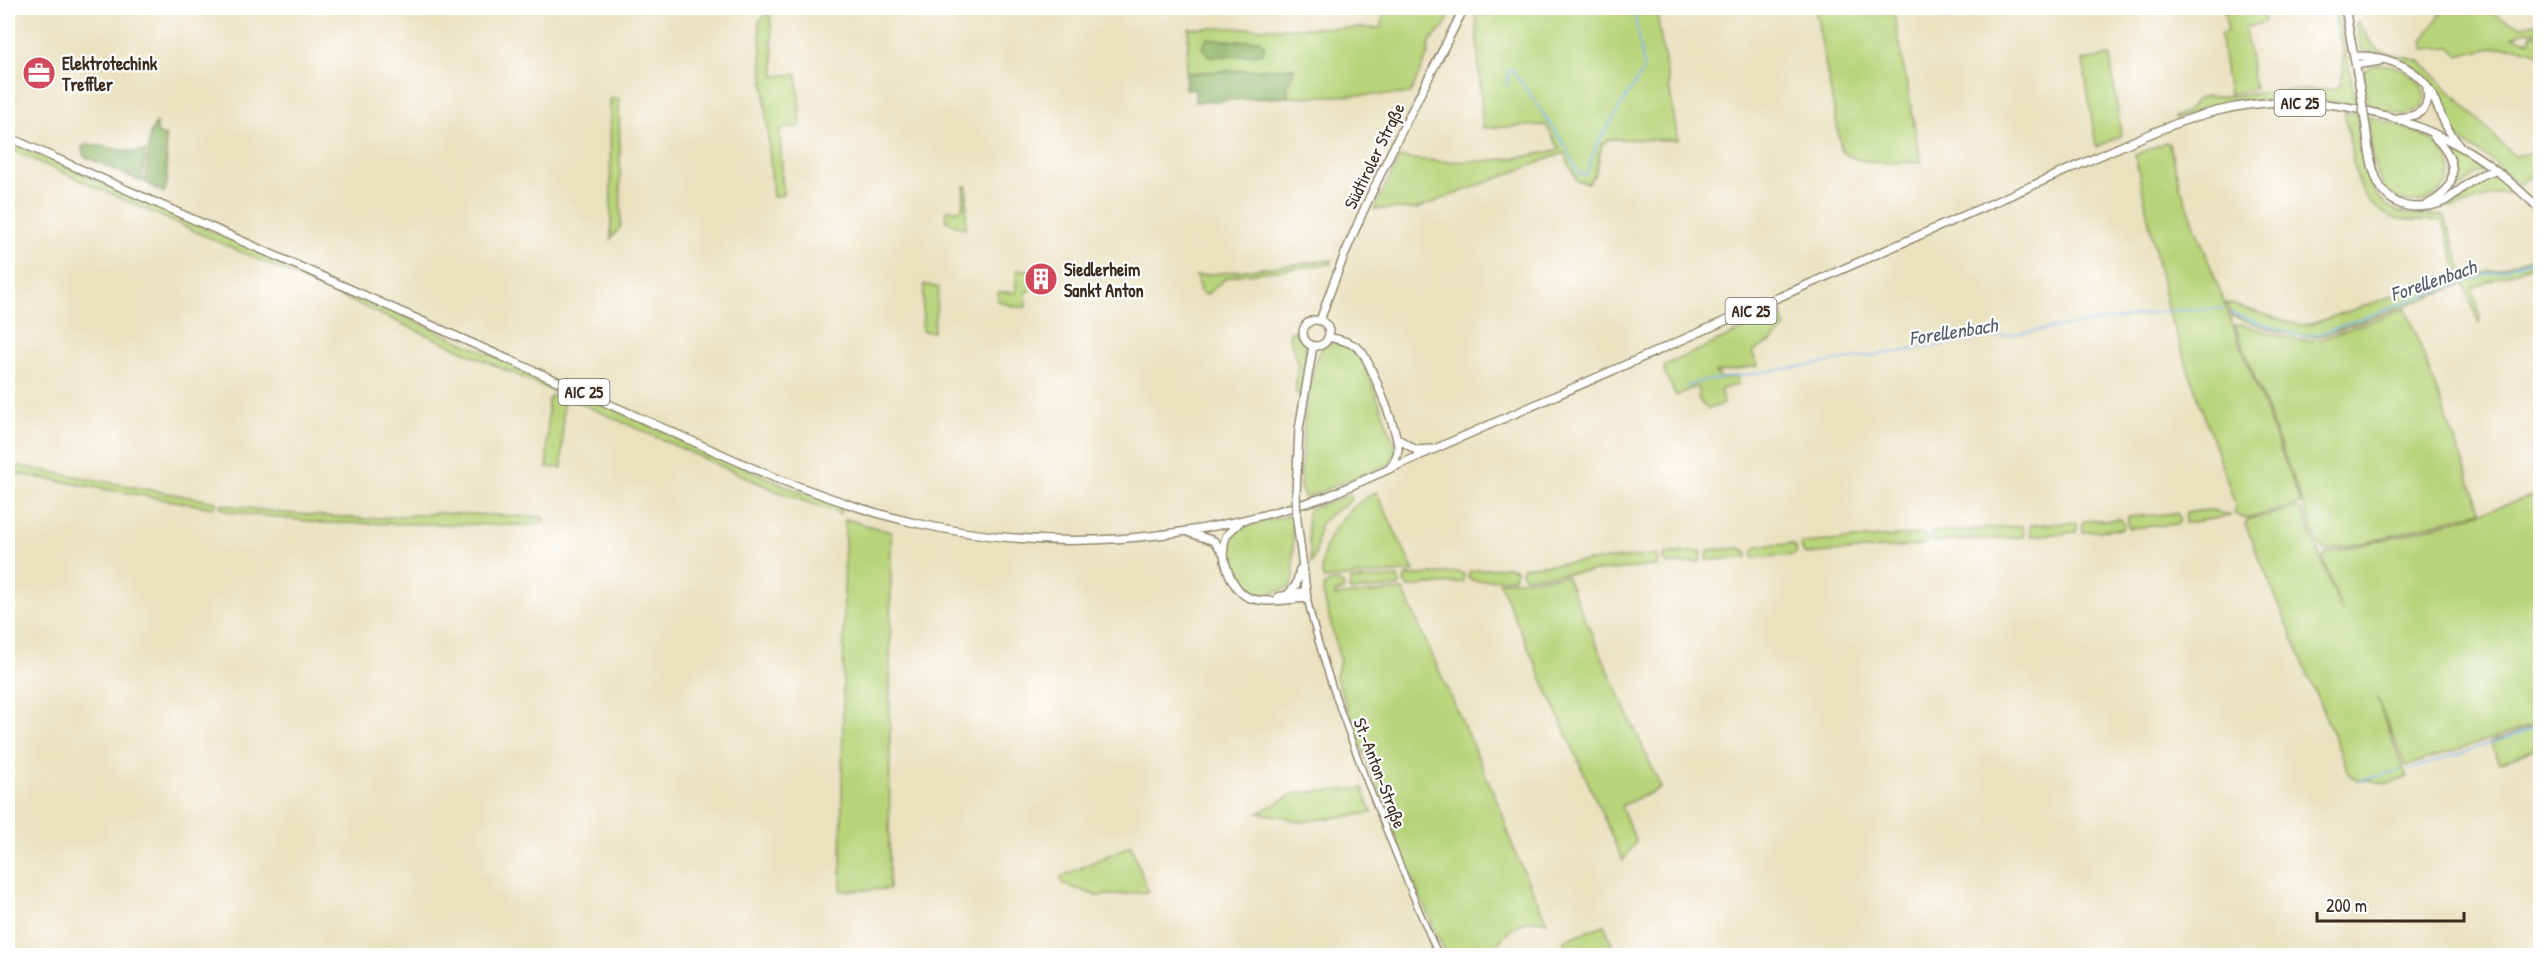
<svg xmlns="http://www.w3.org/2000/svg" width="2548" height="963" font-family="'Patrick Hand',sans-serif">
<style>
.green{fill:#b8d47a;stroke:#7a7f4c;stroke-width:1.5}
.forest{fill:#92b66a;stroke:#667044;stroke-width:1.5}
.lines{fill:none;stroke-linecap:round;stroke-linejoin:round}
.stream{stroke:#80b5ef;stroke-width:1.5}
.minor-casing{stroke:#92866e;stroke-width:8}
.major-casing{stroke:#92866e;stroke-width:10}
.minor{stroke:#fff;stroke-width:5}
.major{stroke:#fff;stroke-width:7}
.major-bridge-casing{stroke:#92866e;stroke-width:10;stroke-linecap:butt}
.major-bridge{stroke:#fff;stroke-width:7}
.labels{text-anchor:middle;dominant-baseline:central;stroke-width:4.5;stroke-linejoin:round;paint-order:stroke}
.shield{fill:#fff;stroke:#766a62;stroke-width:1.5}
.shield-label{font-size:16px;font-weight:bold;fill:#3b2a1e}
.poi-label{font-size:18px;font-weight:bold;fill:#3b2a1e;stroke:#fff;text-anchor:start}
.street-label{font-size:18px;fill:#3b2a1e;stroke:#fff}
.water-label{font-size:20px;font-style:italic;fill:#535b67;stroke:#fff}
</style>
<rect width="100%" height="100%" fill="#fff"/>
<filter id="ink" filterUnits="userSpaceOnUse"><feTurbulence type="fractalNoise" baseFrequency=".0167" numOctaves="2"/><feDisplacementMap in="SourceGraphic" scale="12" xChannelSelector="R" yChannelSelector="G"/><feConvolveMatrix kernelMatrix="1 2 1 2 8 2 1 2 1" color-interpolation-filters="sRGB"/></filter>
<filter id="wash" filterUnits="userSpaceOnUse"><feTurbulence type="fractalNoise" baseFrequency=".008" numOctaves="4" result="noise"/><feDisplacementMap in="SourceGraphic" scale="24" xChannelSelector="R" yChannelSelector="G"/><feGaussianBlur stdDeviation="1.35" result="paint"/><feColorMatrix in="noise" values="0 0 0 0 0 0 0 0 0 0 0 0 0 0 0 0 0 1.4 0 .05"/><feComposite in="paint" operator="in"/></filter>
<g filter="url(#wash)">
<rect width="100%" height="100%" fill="#eae1bf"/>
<path class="green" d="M1443,8H1453L1445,25L1429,43L1428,54L1410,94L1288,97L1287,84L1294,68L1186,73L1189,28H1382L1383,12H1443Z
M1475,8H1656L1678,140L1609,139L1602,144L1595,175L1588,183L1577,181L1564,153L1416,209H1374L1400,157C1448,165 1513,162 1560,149L1546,125L1483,128Z
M1815,8H1893L1921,162C1895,162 1865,167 1842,152Z
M2224,8H2262L2265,22L2245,28L2255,89L2229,94L2220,34L2228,31Z
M2333,8H2338L2356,105C2295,96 2235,98 2176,119L2174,117L2187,111L2197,100L2205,96L2221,97L2291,90L2337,89C2351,74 2337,28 2333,8Z
M2445,8H2486L2502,19L2522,26L2540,22V32L2526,31L2513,37L2530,41L2532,34L2540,35V54C2516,41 2483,49 2458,56L2451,47L2424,49L2422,41Z
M770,14L775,76L797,74L801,126L780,129L783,195L773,197L759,22L764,15Z
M2358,22L2371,43L2380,51L2420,61L2514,156L2538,152L2540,154V167L2520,185L2493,162L2452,133L2431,82L2420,70L2403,61L2362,50L2355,24Z
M2110,56L2121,136L2096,147L2083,60Z
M2382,64C2402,67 2422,76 2425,98L2420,110L2404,115L2367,106L2364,71L2370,66Z
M610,99H619L621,226L611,239Z
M2344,112L2357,114C2362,152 2360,205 2408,214C2420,216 2433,214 2445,217L2464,277L2470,278L2540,255V262L2472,288L2480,315L2479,324L2464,284L2324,335C2292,340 2262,326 2232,316L2227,303L2299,325L2311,324L2458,274L2443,221C2428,219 2411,222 2396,218C2348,205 2355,149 2344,112Z
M2368,116C2391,124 2428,131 2443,151C2472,189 2403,228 2380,180C2371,161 2371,136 2368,116Z
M8,141L125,193L137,201H144L315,277L333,288L342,289L793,489L841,506L840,514L779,492L8,148Z
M2166,142L2169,144L2180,186L2301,504L2246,519L2234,513L2235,504L2168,311L2135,155Z
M2449,146L2488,170L2478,173L2449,196H2447C2457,178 2459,164 2449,146Z
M2489,176L2497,178L2515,193H2501L2453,208L2449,207V202L2481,178Z
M964,186H967L966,229L946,221V210H958L963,207Z
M1332,260L1330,264L1238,275L1226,278L1206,295L1200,291L1196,276Z
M1016,270H1031V291H1026V307H1015L998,301V292H1016Z
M924,284L939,288L933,332L922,331Z
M2406,308L2481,511L2368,542L2324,550L2317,542L2235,325L2240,324C2268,331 2292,344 2322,339Z
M1782,312L1785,328L1771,342L1752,352L1758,366L1715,373L1724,379L1737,376L1738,384L1720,390L1724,404L1708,409C1699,403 1698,399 1698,388L1694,387L1676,396L1664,371L1665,365Z
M1294,331C1316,340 1303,379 1299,395L1295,391L1298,365L1289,336L1290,333Z
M1333,343C1349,346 1356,351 1365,365L1396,448L1394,458L1389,464L1305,498L1300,487L1305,411L1316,359L1323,347Z
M554,395L563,399L562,468L547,467L548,402L550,397Z
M8,464L216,502V505L212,508L208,507L8,472Z
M1376,492L1414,571L1323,579C1315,543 1347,507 1376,492Z
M2540,493V723L2406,766L2376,697L2407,778L2387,784L2370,780L2357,781L2349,773L2245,524L2249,520L2295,508L2302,511L2343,614L2323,559L2326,553C2399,537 2470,518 2540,493Z
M1350,494L1352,499C1343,508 1327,513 1321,524C1315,537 1320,551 1311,563L1307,519L1308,510Z
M220,504L284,513L367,519L439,513L544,517V521L540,525L324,523L230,512L221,508Z
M2212,510L2231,516L2185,523L2186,512Z
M2177,513L2180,519L2178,524L2130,528L2128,526V517Z
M1292,514L1294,578L1290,587C1280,591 1266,597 1254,594C1236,589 1218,545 1234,532C1249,521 1275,521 1292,514Z
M845,519L891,532L889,889L841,891Z
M2120,519L2124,524L2123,529L2083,532L2082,523L2084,521Z
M2075,522L2077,527L2076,532L2031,536L2030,525Z
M2022,526L2024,537L1932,542L1931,537L1934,532Z
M1922,534L1927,538L1925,545L1805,554L1801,550L1802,543Z
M1791,544L1796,547V553L1793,555L1754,558L1752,553L1756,546Z
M1739,548L1747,551V558L1707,560L1708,550Z
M1698,551L1702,552L1700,562L1668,565L1664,561L1665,554Z
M1656,555L1659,559L1657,566L1525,577L1522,574V567Z
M1507,567L1516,569L1514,578L1475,581L1468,578L1470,571Z
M1458,572L1464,574L1463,582L1408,587L1404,582L1406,576Z
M1566,576L1661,788L1621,806L1636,841L1623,861L1499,582Z
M1398,577L1400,585L1398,587L1351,591L1349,588L1351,580Z
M1339,581L1344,585L1343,591L1336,592L1335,596L1403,590L1500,807L1515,853L1547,922C1520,913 1503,936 1489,955H1446L1407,868L1336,677L1340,660L1323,593L1324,586L1328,583Z
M2540,725V747L2499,763L2490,742Z
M1363,788L1372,813L1299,822L1285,817L1258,813L1296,793Z
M1131,845L1148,892L1098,896L1063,884L1061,877Z
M1604,925L1616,955H1564V940Z"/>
<path class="forest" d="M1207,38L1236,41L1259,40L1264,45L1263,53L1239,56H1209L1202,48Z
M1295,68L1287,84L1288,97L1195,102V89H1185L1186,73Z
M156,123L158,134L166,136L167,183L164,193L145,182L150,134Z
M88,144L133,152L145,151L142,182L86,157L83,155L82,147Z"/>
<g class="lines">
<path class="stream" d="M1507,86L1509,69H1512L1567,148L1578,173L1586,175L1597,144L1644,69L1634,8
M2230,313L2290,333L2302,336L2322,333L2411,300L2540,257
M1687,386L1698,382L2167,311L2224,308
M2409,770L2540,727
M2357,781L2401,770"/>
</g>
</g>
<g filter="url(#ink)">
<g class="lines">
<defs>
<path id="minor" d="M1307,598C1321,660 1343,718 1365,777C1389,837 1412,897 1439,956"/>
<path id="major" d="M2345,8L2361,95
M2355,56C2383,55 2417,66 2431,93C2442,114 2442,124 2459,145
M2356,65L2380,61
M2397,118C2415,117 2431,112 2427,90
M2366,127C2370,159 2373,204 2414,207C2425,207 2436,206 2445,201C2463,190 2476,172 2497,171
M8,137L773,477C819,494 864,511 911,522C1054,555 1190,542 1328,496L2131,142C2159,130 2187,118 2217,111C2299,90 2388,107 2461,147C2491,163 2516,187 2540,209
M2428,204C2460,188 2459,160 2434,137
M1303 333a13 13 0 1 1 26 0a13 13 0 1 1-26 0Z
M1320,321C1356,212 1413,110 1464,8
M1328,337C1340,340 1354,342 1362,352C1371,365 1399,434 1398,449C1398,457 1394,463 1389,469
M1398,439L1416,450L1431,449
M1296,493L1299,429L1313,346
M1239,523C1235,527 1229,531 1226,537C1218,555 1232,592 1250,598C1267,604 1290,599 1307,598L1297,521
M1190,533L1214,541L1224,554
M1289,593L1296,585L1300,569
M1278,597L1306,591"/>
</defs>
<use href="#minor" class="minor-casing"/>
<use href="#major" class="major-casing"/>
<use href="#minor" class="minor"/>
<use href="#major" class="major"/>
<defs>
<path id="major-bridge" d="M2361,95L2366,127
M1296,493L1297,521"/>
</defs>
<use href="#major-bridge" class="major-bridge-casing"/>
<use href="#major-bridge" class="major-bridge"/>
</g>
</g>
<defs>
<symbol id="office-disc" viewBox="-11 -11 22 22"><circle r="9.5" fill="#d1495b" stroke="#fff"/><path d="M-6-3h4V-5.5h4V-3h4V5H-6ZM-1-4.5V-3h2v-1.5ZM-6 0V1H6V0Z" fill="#fff"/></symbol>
<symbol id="building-disc" viewBox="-11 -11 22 22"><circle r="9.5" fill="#d1495b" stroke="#fff"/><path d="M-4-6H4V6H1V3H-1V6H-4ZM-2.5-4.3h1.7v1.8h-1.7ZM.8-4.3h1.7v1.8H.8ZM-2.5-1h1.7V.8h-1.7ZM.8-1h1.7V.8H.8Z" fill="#fff"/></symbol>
</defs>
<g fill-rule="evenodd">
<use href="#office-disc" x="20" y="54" width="38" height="38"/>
<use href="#building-disc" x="1022" y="260" width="38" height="38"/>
</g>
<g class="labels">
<g class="shield">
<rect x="2274.5" y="90" width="51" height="26" rx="4.5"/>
<rect x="1725.5" y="298" width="51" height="26" rx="4.5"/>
<rect x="558.5" y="379" width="51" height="26" rx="4.5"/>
</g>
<g class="shield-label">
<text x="2300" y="103">AIC 25</text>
<text x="1751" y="311">AIC 25</text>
<text x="584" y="392">AIC 25</text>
</g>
<g class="poi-label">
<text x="62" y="63">Elektrotechink<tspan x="62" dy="21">Treffler</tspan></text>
<text x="1064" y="269">Siedlerheim<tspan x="1064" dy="21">Sankt Anton</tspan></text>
</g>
<g class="street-label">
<text transform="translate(1374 156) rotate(-64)">Südtiroler Straße</text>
<text transform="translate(1380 773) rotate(69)">St.-Anton-Straße</text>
</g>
<g class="water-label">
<text transform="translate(2433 280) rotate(-19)">Forellenbach</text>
<text transform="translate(1953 331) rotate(-9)">Forellenbach</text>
</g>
</g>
<rect width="2548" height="963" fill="none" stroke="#fff" stroke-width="30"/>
<path d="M2317 912v9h147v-9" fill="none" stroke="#3b2a1e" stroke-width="3"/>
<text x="2326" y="912" font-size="18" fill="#3b2a1e" stroke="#ffffff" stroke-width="4.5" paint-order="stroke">200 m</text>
</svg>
